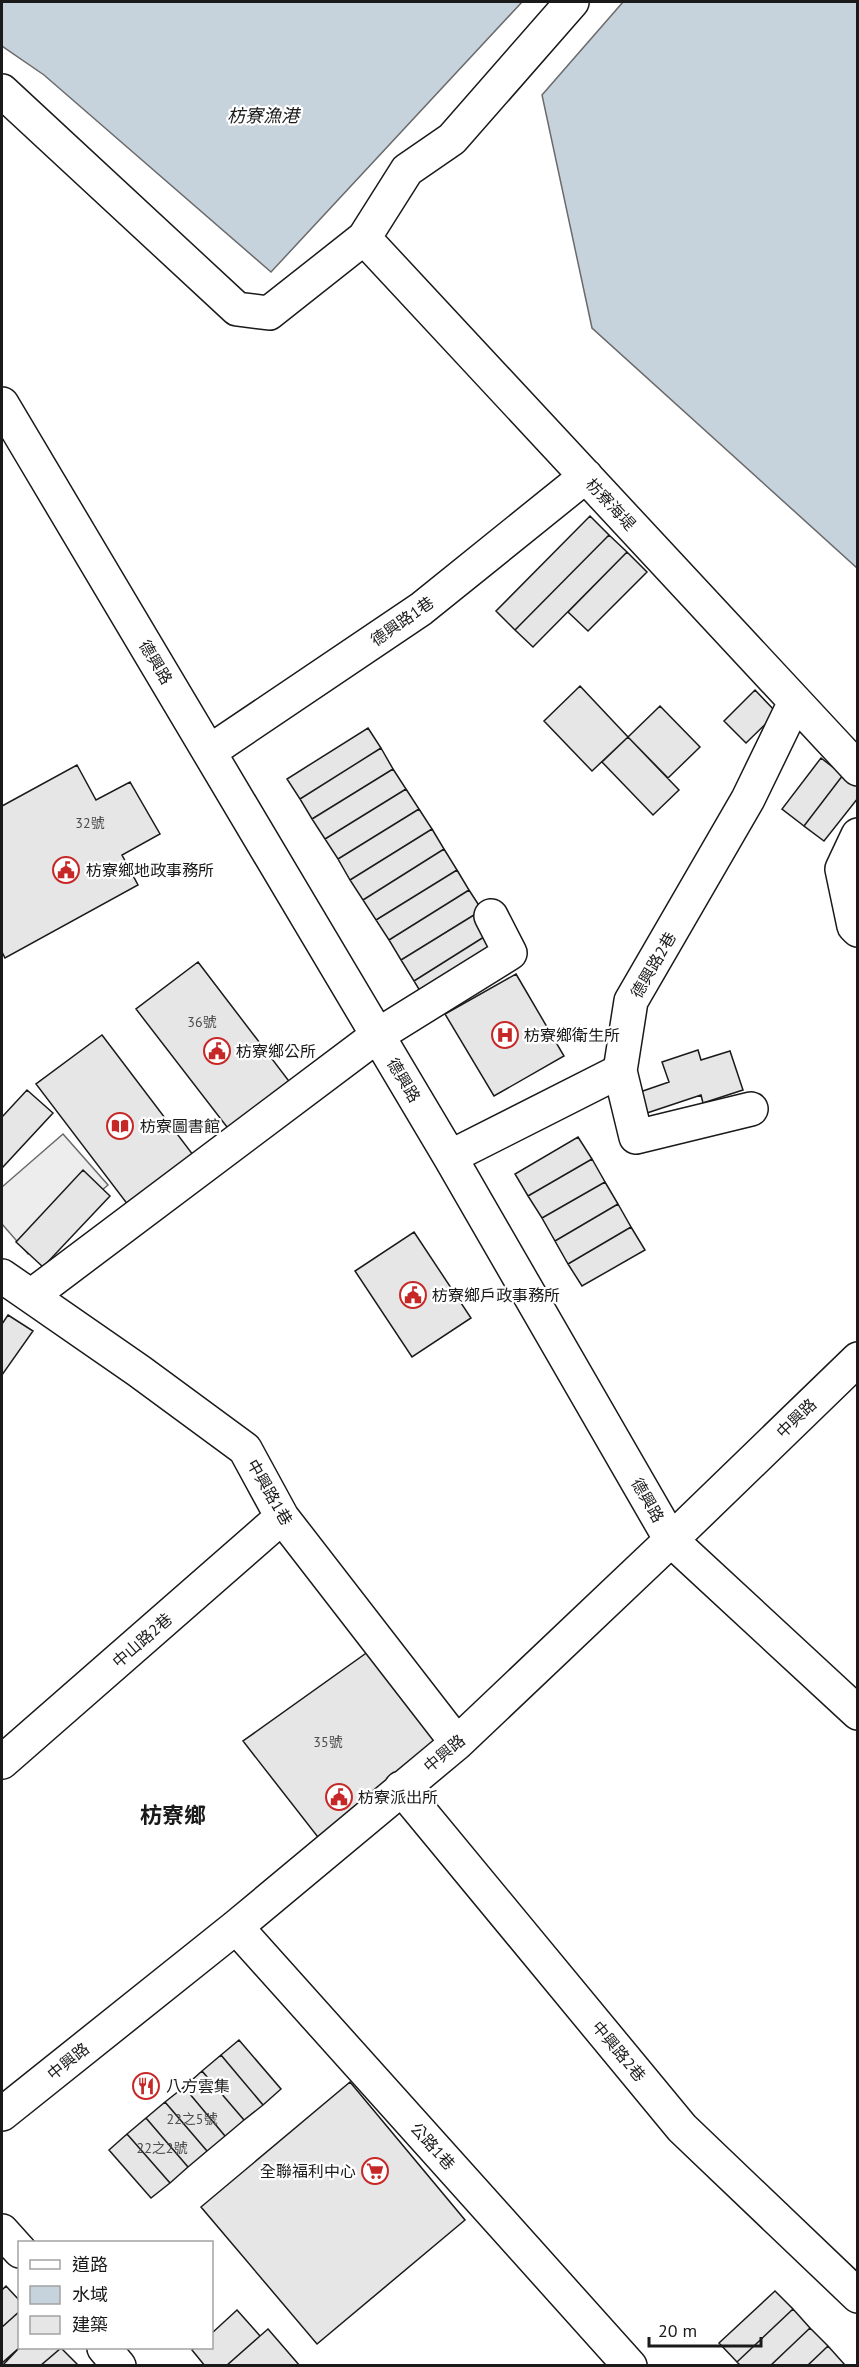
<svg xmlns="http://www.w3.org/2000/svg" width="859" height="2367" font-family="'PT Sans','Noto Sans TC',sans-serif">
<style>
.parking{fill:#ededed;stroke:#6a6a6a;stroke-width:1.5}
.water{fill:#c6d2dc;stroke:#6a6a6a;stroke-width:1.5}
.building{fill:#e6e6e6;stroke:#1a1a1a;stroke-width:1.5}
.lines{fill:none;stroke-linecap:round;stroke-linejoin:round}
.minor-casing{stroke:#1a1a1a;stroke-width:36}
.minor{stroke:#fff;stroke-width:33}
.labels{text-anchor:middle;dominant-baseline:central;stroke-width:4.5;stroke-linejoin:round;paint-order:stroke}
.number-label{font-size:14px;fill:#4d4d4d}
.street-label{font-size:16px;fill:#1a1a1a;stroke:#fff}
.poi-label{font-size:16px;fill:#1a1a1a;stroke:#fff;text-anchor:start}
.water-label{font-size:18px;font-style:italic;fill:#1a1a1a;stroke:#fff}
.district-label{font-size:22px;font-weight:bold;fill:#1a1a1a;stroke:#fff}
</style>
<rect width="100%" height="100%" fill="#fff"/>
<path class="parking" d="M63,1134L108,1185L28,1254L2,1224V1187Z"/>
<path class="water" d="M2,2H522L271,272L44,75L2,46Z
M623,2H857V568L592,328L542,95Z"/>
<path class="building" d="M590,516L609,535L515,630L496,611Z
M609,535L627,552L533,647L515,630Z
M627,552L647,572L588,631L568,612Z
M580,686L628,737L592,771L544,721Z
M755,690L777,713L746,743L724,721Z
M660,706L700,747L668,778L628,737Z
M368,728L381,748L300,799L287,779Z
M628,737L679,790L653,815L602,762Z
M381,748L393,769L312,819L300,799Z
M821,758L843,775L804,826L782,809Z
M77,765L96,800L130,782L160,834L122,855L138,885L5,958L2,952V806Z
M393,769L406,789L325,839L312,819Z
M843,775L858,786V798L824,841L804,826Z
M406,789L419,809L338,859L325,839Z
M419,809L432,829L350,880L338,859Z
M432,829L444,849L363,900L350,880Z
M444,849L457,870L376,920L363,900Z
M457,870L469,890L389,940L376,920Z
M469,890L482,910L401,960L389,940Z
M482,910L495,930L414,981L401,960Z
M495,930L508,950L426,1001L414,981Z
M198,962L298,1093L237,1140L136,1009Z
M516,974L564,1056L494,1096L445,1014Z
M102,1035L203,1168L138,1218L36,1084Z
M698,1050L701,1060L730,1051L743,1090L703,1103L701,1095L644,1114L637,1093L669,1082L662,1062Z
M27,1090L53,1113L2,1168V1117Z
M578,1137L592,1159L528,1196L515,1174Z
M592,1159L605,1182L542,1218L528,1196Z
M83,1170L110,1196L43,1267L16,1242Z
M605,1182L618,1204L555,1241L542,1218Z
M618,1204L631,1227L568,1264L555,1241Z
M631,1227L645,1250L582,1286L568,1264Z
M414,1232L471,1318L412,1357L355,1271Z
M8,1315L33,1331L2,1375V1324Z
M379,1644L457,1743L328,1850L243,1741Z
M239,2040L281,2089L263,2105L221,2055Z
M221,2055L263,2105L244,2120L202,2071Z
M202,2071L244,2120L225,2136L184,2087Z
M350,2082L465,2220L317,2344L201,2207Z
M184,2087L225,2136L207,2151L165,2102Z
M165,2102L207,2151L188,2167L146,2118Z
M146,2118L188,2167L170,2183L127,2134Z
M127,2134L170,2183L151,2198L109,2150Z
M6,2286L20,2301V2311L2,2327V2290Z
M775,2291L793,2309L737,2362L719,2343Z
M793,2309L810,2328L770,2366H741L737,2362Z
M237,2310L260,2336L226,2366H205L192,2350L194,2348H212V2333Z
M20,2311V2347L2,2363V2327Z
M810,2328L828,2346L807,2366H770Z
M268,2329L300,2366H226L260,2336Z
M828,2346L845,2365L807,2366Z
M20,2347V2348H61L40,2366H2Z
M61,2348L79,2366H40Z"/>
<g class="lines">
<defs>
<path id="minor" d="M2,91L237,309L269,313L364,238L407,170L452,139L572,2
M364,238L858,769
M2,404L450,1157L671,1540L858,1713
M209,752L421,609L586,476
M858,835L842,869L854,926L858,930
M751,1109L636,1137L620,1071L631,1001L748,799L795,702
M450,1157L620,1071
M2,1276L139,1371L245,1449L282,1517L457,1743
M31,1296L378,1035L510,953L491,916
M2,1762L282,1517
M401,1788L682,2128L858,2296
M236,1927L630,2366
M2,2114L236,1927L457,1743L671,1540L858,1359
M2,2231L20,2251
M104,2348L119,2366"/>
</defs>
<use href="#minor" class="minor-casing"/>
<use href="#minor" class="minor"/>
</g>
<defs>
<symbol id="civic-ring" viewBox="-11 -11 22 22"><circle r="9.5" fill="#fff" stroke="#c62828" stroke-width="1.5"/><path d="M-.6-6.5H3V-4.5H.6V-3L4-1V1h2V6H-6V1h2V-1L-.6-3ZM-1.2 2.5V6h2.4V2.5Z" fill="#c62828"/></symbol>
<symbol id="hospital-ring" viewBox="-11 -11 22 22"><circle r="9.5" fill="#fff" stroke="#c62828" stroke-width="1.5"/><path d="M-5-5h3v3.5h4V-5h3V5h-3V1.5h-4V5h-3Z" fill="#c62828"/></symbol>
<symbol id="library-ring" viewBox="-11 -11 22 22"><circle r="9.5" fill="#fff" stroke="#c62828" stroke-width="1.5"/><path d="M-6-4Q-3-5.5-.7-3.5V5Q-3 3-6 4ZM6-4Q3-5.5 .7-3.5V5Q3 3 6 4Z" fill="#c62828"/></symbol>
<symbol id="restaurant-ring" viewBox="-11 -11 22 22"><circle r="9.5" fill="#fff" stroke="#c62828" stroke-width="1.5"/><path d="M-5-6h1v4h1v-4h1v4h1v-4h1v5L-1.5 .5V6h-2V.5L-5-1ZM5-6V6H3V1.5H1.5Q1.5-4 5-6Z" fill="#c62828"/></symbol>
<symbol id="supermarket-ring" viewBox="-11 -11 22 22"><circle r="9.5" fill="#fff" stroke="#c62828" stroke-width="1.5"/><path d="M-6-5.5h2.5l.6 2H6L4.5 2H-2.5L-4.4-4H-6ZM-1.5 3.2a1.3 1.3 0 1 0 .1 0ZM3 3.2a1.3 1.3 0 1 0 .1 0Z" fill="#c62828"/></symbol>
</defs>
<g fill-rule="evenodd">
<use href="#civic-ring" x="51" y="855" width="30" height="30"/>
<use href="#hospital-ring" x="490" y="1020" width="30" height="30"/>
<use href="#civic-ring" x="202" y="1036" width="30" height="30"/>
<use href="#library-ring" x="105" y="1111" width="30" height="30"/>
<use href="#civic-ring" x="398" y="1280" width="30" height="30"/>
<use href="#civic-ring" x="324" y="1782" width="30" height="30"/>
<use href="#restaurant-ring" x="131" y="2071" width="30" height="30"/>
<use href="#supermarket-ring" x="360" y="2156" width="30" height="30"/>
</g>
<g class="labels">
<g class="number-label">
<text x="90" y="823">32號</text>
<text x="202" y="1022">36號</text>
<text x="328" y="1742">35號</text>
<text x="192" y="2119">22之5號</text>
<text x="162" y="2148">22之2號</text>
</g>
<g class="street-label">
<text transform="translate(611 504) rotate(47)">枋寮海堤</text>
<text transform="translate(402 621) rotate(-35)">德興路1巷</text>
<text transform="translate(156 662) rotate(59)">德興路</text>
<text transform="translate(653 965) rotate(-60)">德興路2巷</text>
<text transform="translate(404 1080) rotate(59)">德興路</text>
<text transform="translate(796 1418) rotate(-44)">中興路</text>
<text transform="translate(270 1492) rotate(60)">中興路1巷</text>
<text transform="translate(648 1500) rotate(60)">德興路</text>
<text transform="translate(142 1640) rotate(-41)">中山路2巷</text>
<text transform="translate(444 1753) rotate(-40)">中興路</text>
<text transform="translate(619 2051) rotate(50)">中興路2巷</text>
<text transform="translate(68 2061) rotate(-39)">中興路</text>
<text transform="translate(433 2146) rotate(48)">公路1巷</text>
</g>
<g class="poi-label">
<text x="86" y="870">枋寮鄉地政事務所</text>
<text x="524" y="1035">枋寮鄉衛生所</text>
<text x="236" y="1051">枋寮鄉公所</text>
<text x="140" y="1126">枋寮圖書館</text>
<text x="432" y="1295">枋寮鄉戶政事務所</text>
<text x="358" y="1797">枋寮派出所</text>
<text x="166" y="2086">八方雲集</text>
<text x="356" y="2171" text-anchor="end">全聯福利中心</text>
</g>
<g class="water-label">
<text x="263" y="115">枋寮漁港</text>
</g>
<g class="district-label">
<text x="173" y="1815">枋寮鄉</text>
</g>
</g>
<rect width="859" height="2367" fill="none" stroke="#1a1a1a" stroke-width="6"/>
<rect x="18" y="2241" width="195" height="108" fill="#ffffff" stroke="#a3a3a3" stroke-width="1.5"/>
<rect x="30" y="2260" width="30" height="9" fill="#ffffff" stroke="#a3a3a3" stroke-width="1.5"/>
<text x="72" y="2271" font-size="18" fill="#1a1a1a">道路</text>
<rect x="30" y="2286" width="30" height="18" fill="#c6d2dc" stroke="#a3a3a3" stroke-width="1.5"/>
<text x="72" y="2301" font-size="18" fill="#1a1a1a">水域</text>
<rect x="30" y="2316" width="30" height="18" fill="#e6e6e6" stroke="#a3a3a3" stroke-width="1.5"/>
<text x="72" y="2331" font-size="18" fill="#1a1a1a">建築</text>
<path d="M649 2337v9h112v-9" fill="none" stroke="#1a1a1a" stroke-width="3"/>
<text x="658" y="2337" font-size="18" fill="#1a1a1a" stroke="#ffffff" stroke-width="4.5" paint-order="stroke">20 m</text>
</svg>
